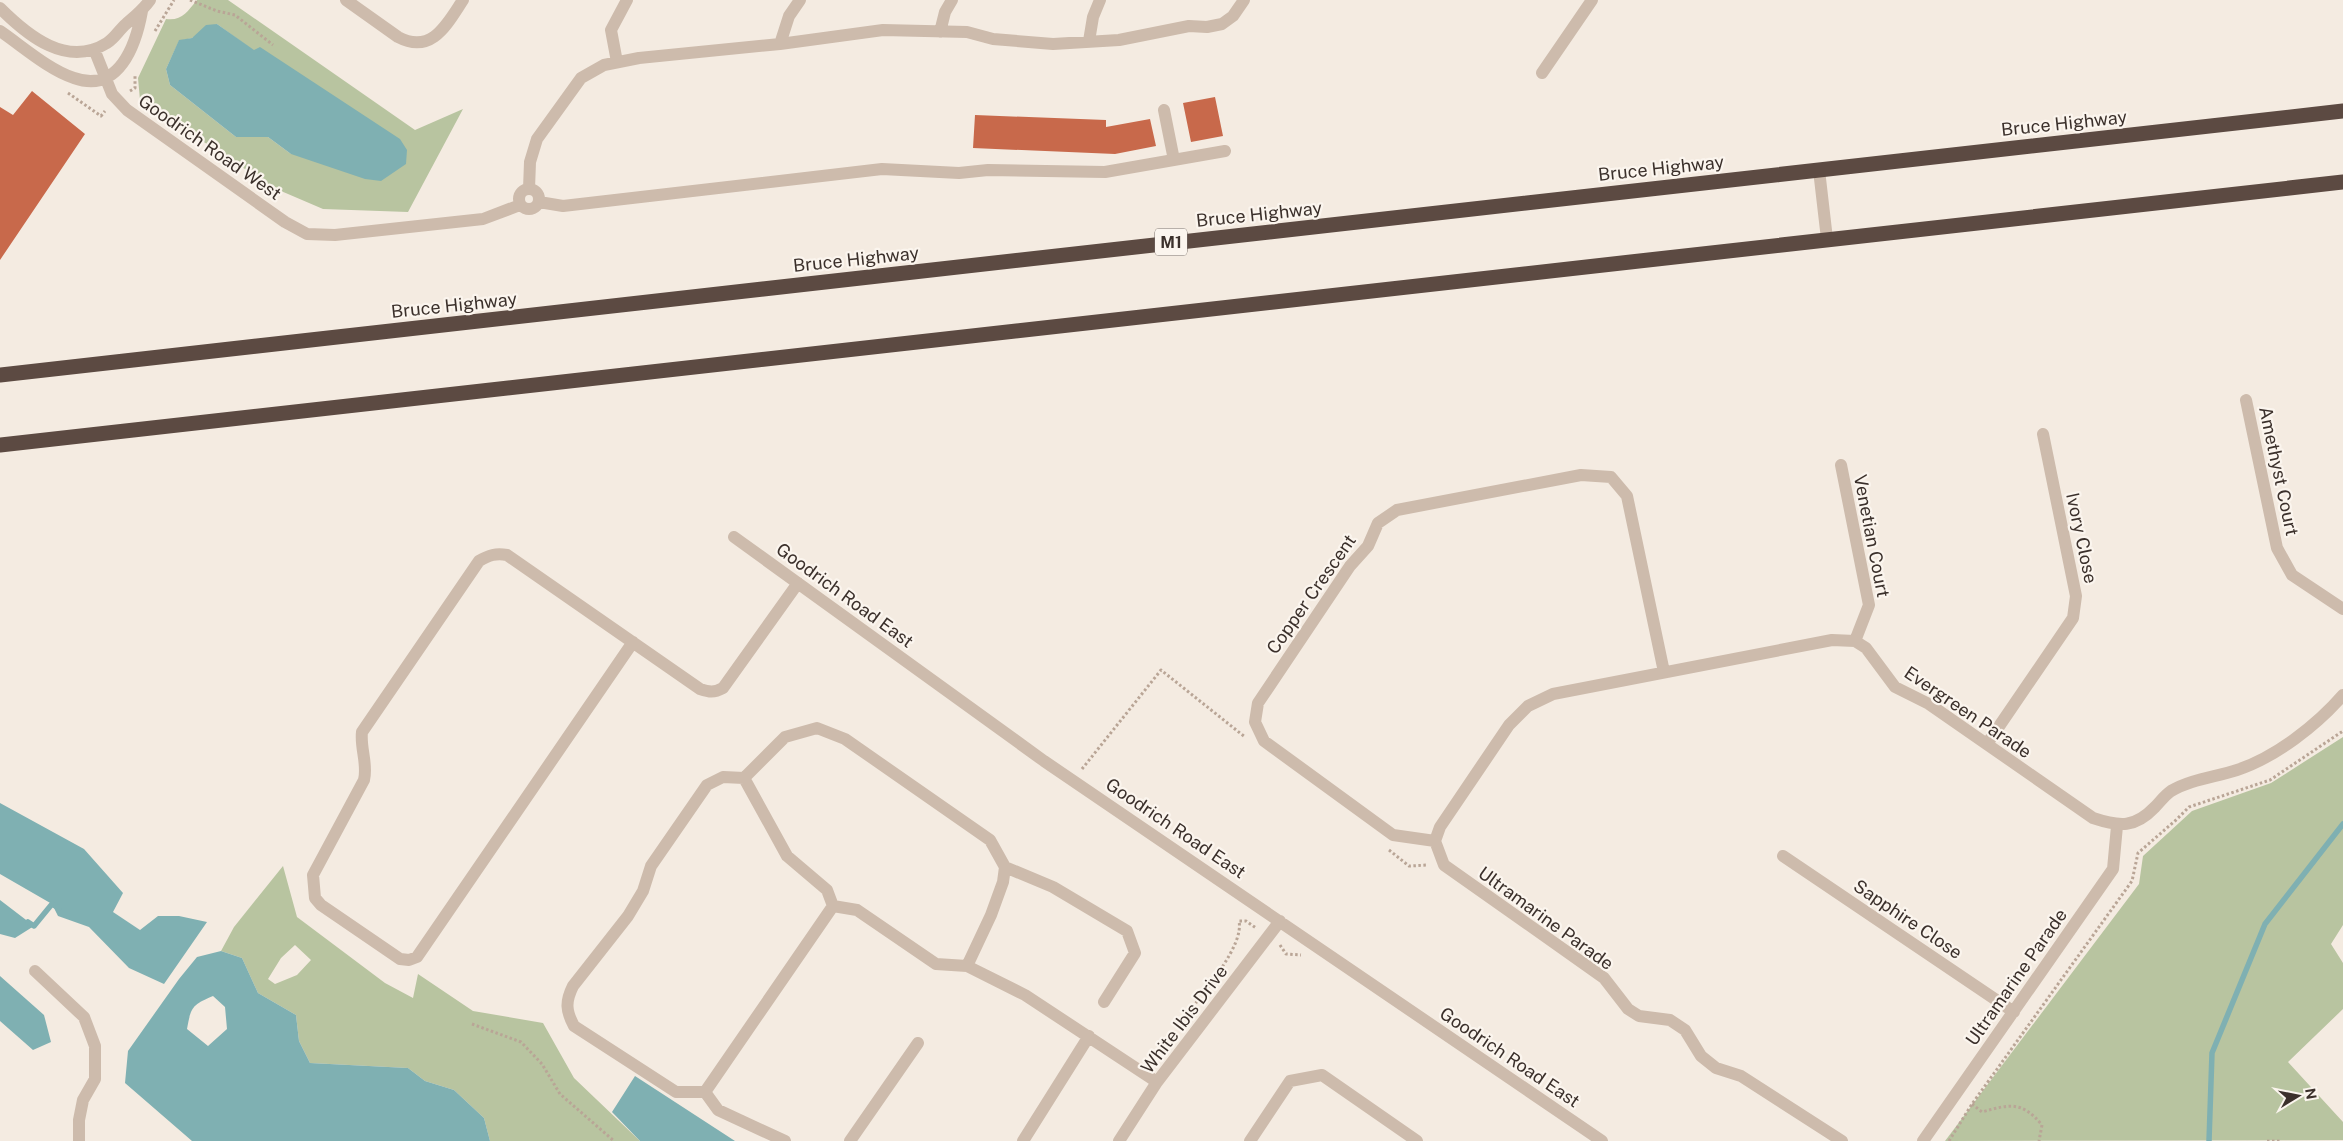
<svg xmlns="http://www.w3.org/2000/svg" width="2343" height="1141" font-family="'Public Sans',sans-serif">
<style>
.green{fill:#b8c4a0;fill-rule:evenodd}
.water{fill:#7fb0b2;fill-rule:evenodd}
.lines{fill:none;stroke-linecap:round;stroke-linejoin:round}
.stream{stroke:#7fb0b2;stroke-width:5.5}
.building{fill:#c8694b}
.path{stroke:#b9a596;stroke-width:3;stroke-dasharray:2.5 2.5;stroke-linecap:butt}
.minor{stroke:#cdbbac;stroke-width:12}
.highway{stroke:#5c4a42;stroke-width:15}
.labels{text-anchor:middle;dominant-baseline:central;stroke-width:4.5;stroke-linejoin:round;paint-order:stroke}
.shield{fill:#fbf5ee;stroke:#756b66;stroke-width:1}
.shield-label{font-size:16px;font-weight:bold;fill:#3b302b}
.street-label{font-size:18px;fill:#3b302b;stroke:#fbf5ee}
</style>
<rect width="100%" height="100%" fill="#f4ebe1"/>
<path class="green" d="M197,0H228L415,130L463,109L408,212L323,209L274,188L140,100L138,78L166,19C182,21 187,12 197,0ZM217,24L254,51L291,154L268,137H236L170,85L166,69L179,41L192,38Z
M2343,737V925L2331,944L2343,963V1009L2288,1062L2343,1122V1140L1945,1141L2139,884L2143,856L2192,811L2271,783Z
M283,866L297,917L385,983L413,998L418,974L473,1011L543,1023L574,1078L640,1141H490L484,1118L454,1090L425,1081L408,1068L310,1063L299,1041L296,1015L258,993L242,958L221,951L234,927ZM295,945L311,960L297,975L275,984L268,979L281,958Z"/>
<path class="water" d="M217,24L254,50L260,47L400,139L407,150L406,164L381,181L365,179L291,154L268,137H236L170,85L166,69L179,40L192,38L206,25Z
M0,803L84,849L123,893L113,912L140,930L158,916H179L207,922L164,984L129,968L89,927L58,916L52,904L0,874Z
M0,900L34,926L15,938L0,934Z
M221,951L242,958L258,993L296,1015L299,1041L310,1063L408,1068L425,1081L454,1090L484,1118L490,1141H192L125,1083L128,1051L179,979L197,957ZM213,996L225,1007L227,1029L208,1046L187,1029C191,1007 192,1005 213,996Z
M0,976L44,1015L51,1042L33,1050L0,1021Z
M635,1076L735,1141H640L612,1112Z"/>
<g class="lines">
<path class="stream" d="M28,922L34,926L52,904L59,908
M2209,1141L2212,1053L2265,924L2343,824"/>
</g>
<path class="building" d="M32,91L85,134L0,260V107L13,115Z
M1215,97L1223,136L1191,142L1183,103Z
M975,115L1106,120V127L1150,119L1156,146L1115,154L973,148Z"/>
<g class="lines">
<path class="path" d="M190,0L217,11L235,15L273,45
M155,31L174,0
M130,91L135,88V74
M68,93L101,116L105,111
M1082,769L1161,670L1245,737
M1389,850L1409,866L1428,865
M1280,945L1286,954L1301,955
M1193,1007C1207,987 1244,945 1239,921H1246L1256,928
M472,1024L521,1042L542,1064L560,1094L614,1141
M1972,1104L1982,1112C2010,1104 2022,1101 2042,1125L2039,1141
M1949,1141L1972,1104L2132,881L2138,853L2176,820L2189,807L2270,780L2343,731
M2267,1141H2281"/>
<path class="minor" d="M346,0L398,37C432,55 447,24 463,0
M0,8C28,36 67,68 107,43C115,38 119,30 126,24C135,16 143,10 150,0
M0,31C22,46 49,70 74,78C119,94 136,45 142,11
M940,32L945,12L952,0
M1089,41L1093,17L1100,0
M780,44L789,16L800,0
M94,49L112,94L127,110L285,222L307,234L335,235L483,219L520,205
M617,62L611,30L627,0
M1542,73L1592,0
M1164,110L1174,160
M1819,170L1827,239
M519 199a10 10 0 1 1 20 0a10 10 0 1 1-20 0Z
M529,189L530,162L537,139L581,78L604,65L639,58L780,44L883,30L967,32L993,39L1053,44L1119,40L1189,26L1207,27L1222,24L1233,16L1244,0
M539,202L563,206L882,169L959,173L988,170L1105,172L1225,151
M2246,400L2277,548L2292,575L2343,609
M1841,465L1869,605L1855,641
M734,537L1044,761L1602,1141
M633,642L417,957L409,960L400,959L321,905L315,898L313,875L364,780C368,764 360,748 362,732L479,561C489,555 496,553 507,555L700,689C709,692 714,693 723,688L798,583
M1987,744L2073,618L2076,596L2043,434
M744,778L723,777L707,785L651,866L643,891L628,916L573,986C565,1002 566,1011 574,1026L676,1092H705L718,1110L785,1141
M1435,841L1440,827L1509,725L1528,706L1553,694L1832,640L1855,641L1866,648L1895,687L1929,704L2093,818C2120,827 2135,828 2155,807C2160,802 2165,795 2171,791C2191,779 2216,777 2237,770C2276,757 2317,725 2343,695
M1435,841L1393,835L1264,741L1255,722L1258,703L1350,566L1368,546L1378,523L1397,510L1581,475L1611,477L1627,496L1664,672
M1435,841L1444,865L1604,978L1628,1009L1639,1016L1670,1020L1685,1030L1701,1056L1716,1068L1741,1076L1842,1141
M1783,856L2014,1012
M1005,867L1053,887L1127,931L1135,953L1104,1002
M967,966L991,915L1003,882L1005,867L990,840L845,739L817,728L785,737L744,778L787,856L827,890L833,906L857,910L936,964L967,966L1025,995L1157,1082
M35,971L84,1017L95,1046V1079L83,1100L79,1120V1141
M705,1092L833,906
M850,1141L918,1043
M1023,1141L1089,1036
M1119,1141L1157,1082L1280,921
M1250,1141L1290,1081L1322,1075L1417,1141
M1923,1141L2113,869L2117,826"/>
<path class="highway" d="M0,375L2343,111
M0,445L2343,182"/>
</g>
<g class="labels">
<rect class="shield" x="1155" y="228.5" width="32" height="27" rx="4"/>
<g class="shield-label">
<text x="1171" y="242">M1</text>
</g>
<g class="street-label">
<text transform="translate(2064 123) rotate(-6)">Bruce Highway</text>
<text transform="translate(210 147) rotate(35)">Goodrich Road West</text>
<text transform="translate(1661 168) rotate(-6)">Bruce Highway</text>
<text transform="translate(1259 214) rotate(-6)">Bruce Highway</text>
<text transform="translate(856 259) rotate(-6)">Bruce Highway</text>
<text transform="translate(454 305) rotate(-6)">Bruce Highway</text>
<text transform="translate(2279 471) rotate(78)">Amethyst Court</text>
<text transform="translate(1872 536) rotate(79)">Venetian Court</text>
<text transform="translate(2082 538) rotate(78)">Ivory Close</text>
<text transform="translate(1311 594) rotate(-55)">Copper Crescent</text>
<text transform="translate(845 595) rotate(36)">Goodrich Road East</text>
<text transform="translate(1968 712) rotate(34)">Evergreen Parade</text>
<text transform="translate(1176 828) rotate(34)">Goodrich Road East</text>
<text transform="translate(1546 918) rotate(36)">Ultramarine Parade</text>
<text transform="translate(1908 919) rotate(34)">Sapphire Close</text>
<text transform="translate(2016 977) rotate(-55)">Ultramarine Parade</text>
<text transform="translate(1184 1019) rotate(-53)">White Ibis Drive</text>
<text transform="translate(1510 1057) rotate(34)">Goodrich Road East</text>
</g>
</g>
<g transform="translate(2298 1096) rotate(80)" stroke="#fbf5ee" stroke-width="4" paint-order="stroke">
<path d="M0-4L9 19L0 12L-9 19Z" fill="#3b302b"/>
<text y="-8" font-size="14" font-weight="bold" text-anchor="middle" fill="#3b302b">N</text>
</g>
</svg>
